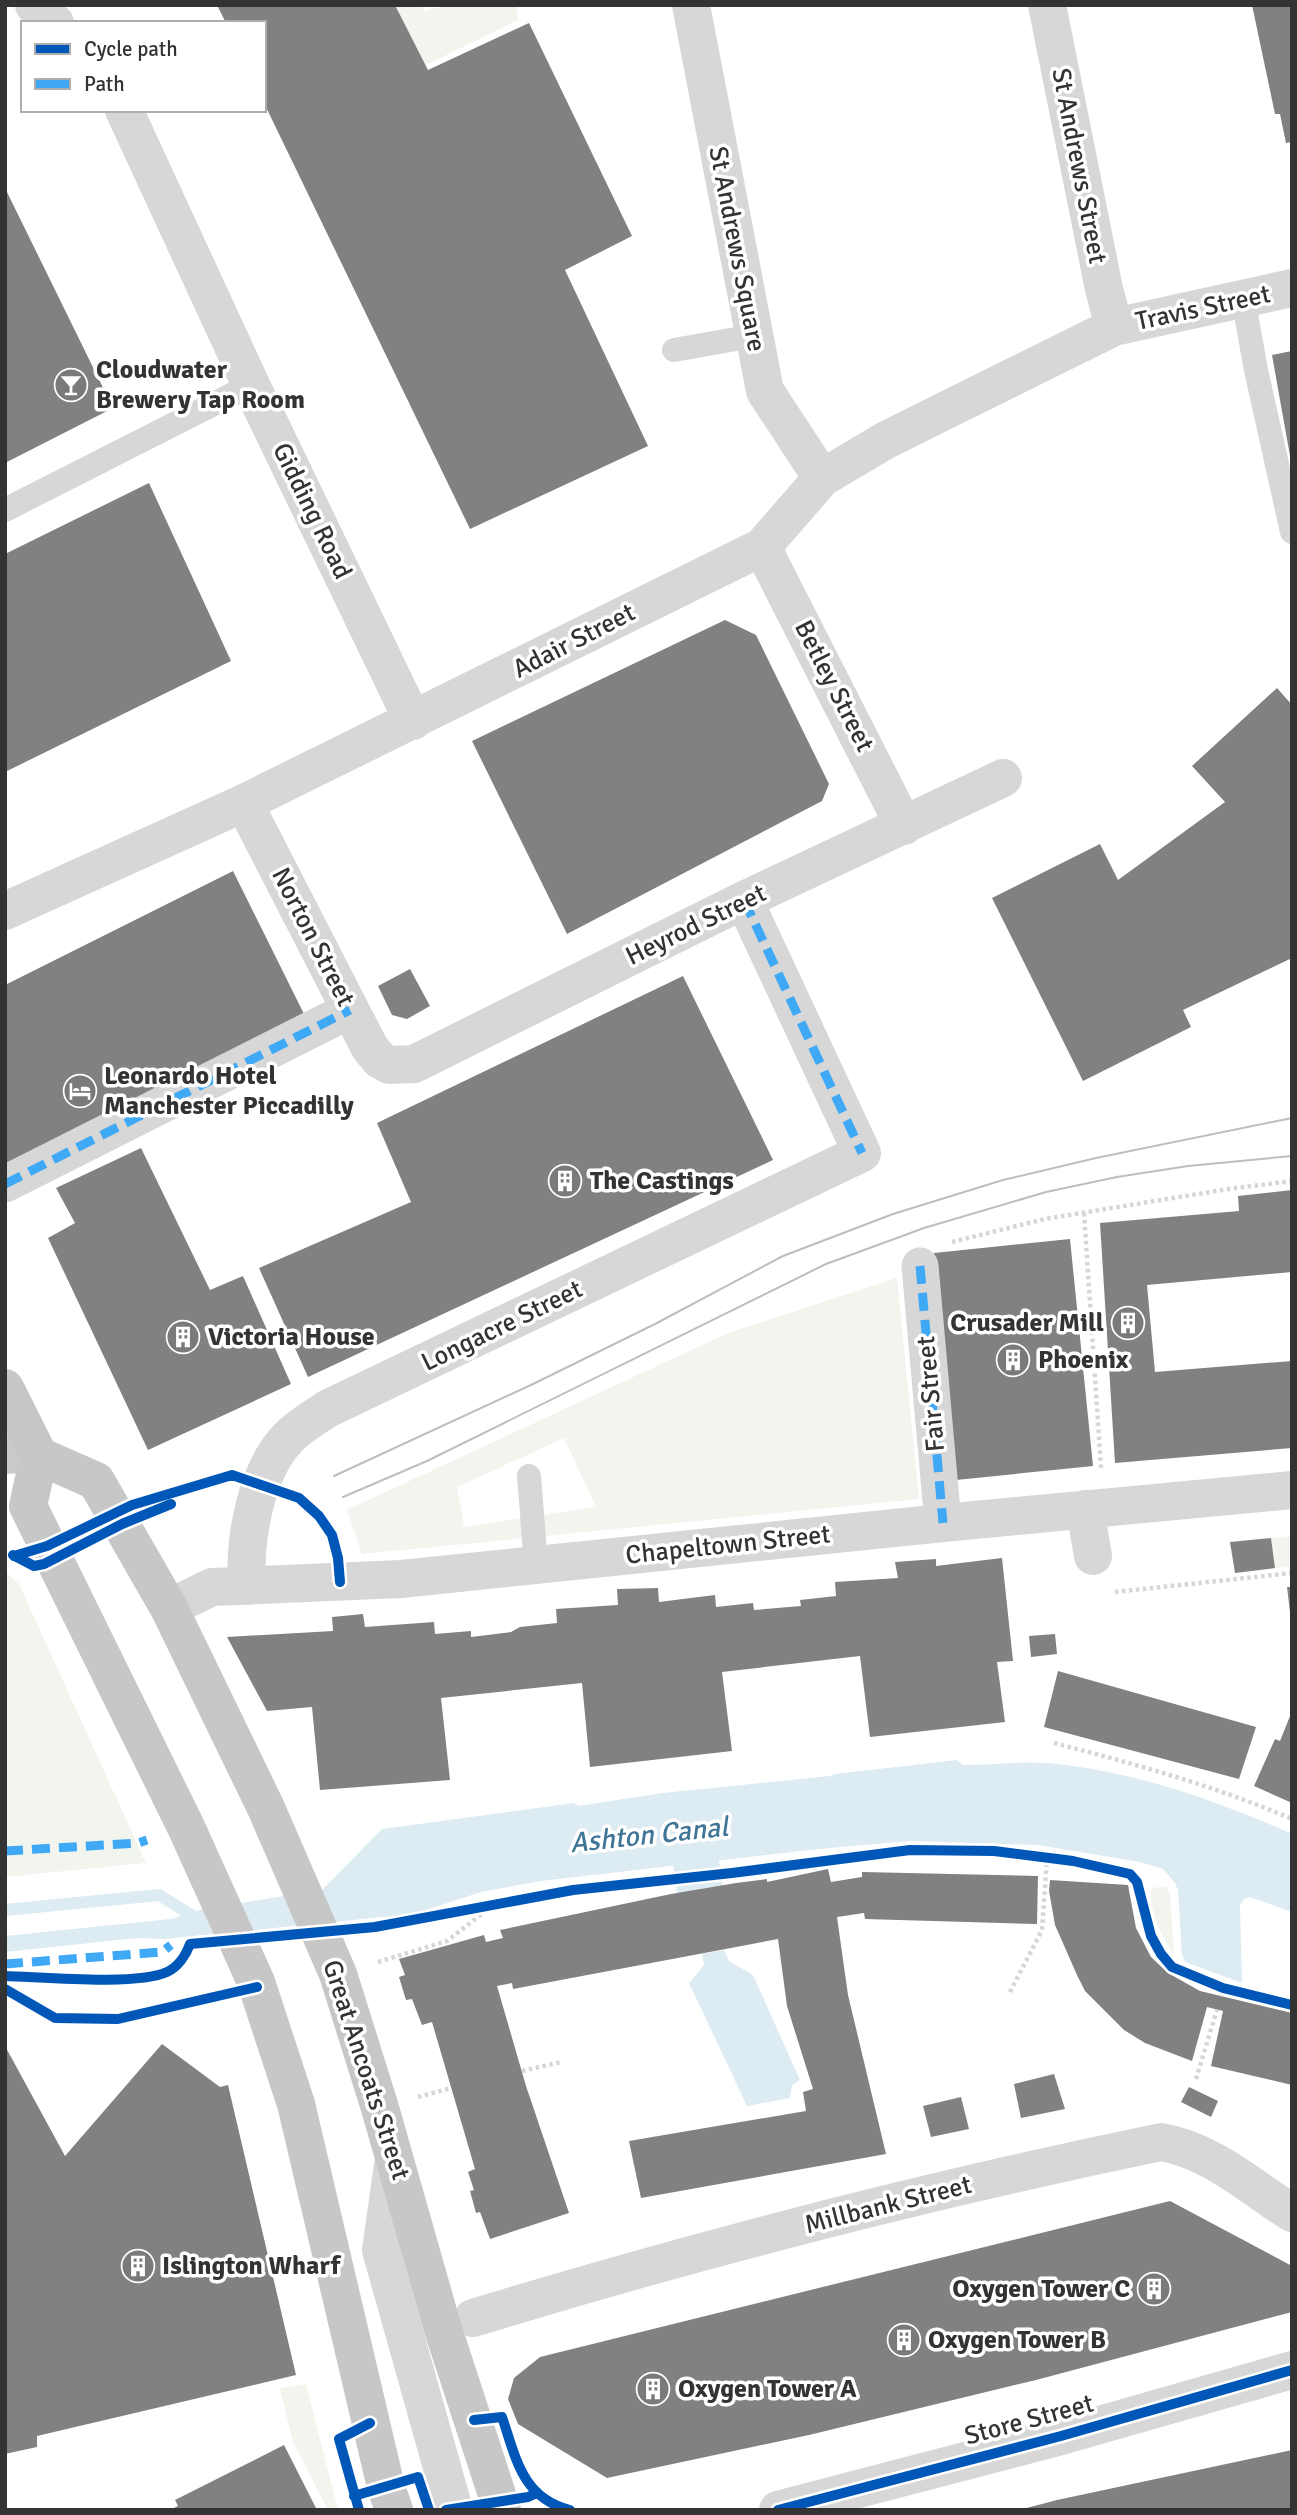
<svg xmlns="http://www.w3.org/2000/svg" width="1297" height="2515" font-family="Signika,sans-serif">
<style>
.green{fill:#f1f5ed;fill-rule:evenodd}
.water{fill:#ddebf3}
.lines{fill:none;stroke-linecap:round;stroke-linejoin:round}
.stream{stroke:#ddebf3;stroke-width:12}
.canal{stroke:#ddebf3;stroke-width:46}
.building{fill:#818181}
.path{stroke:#d6d6d6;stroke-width:4.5;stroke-dasharray:3.5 3.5;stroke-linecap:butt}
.service{stroke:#d7d7d7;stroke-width:24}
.pedestrian{stroke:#d7d7d7;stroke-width:37}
.minor{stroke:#d7d7d7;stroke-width:38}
.tertiary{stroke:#d7d7d7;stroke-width:38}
.primary{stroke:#cacaca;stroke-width:38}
.trunk{stroke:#c7c7c7;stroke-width:38}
.tram{stroke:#bebebe;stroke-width:2}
.quiet{stroke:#3fa9f5;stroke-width:9;stroke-dasharray:18 9;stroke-linecap:butt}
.cycleway-casing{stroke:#fff;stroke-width:15}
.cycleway{stroke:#0057b8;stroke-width:10}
.labels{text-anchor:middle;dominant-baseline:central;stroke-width:7;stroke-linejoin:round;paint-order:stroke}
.street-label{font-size:26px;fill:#333;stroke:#fff}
.poi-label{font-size:26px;font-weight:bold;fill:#333;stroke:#fff;text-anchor:start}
.water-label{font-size:28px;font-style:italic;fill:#3f7597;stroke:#fff}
</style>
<rect width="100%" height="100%" fill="#fff"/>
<path class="green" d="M395,5H422L424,11L449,5H516L518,20L426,65Z
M897,1278L919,1499L362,1554L347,1510L728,1333ZM564,1438L596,1507L464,1527L457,1487Z
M1292,1536V1567L1275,1568L1271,1538Z
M5,1571L19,1584L146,1863L5,1877Z
M1162,1887L1167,1888L1170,1894L1174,1954C1163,1941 1146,1904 1152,1888Z
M306,2384L338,2510H328L293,2442L280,2388Z"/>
<path class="water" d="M957,1760L962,1765C990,1765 1019,1761 1047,1763C1132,1771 1214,1799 1292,1834V1912L1250,1897L1244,1899L1240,1905L1242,1983L1185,1962L1182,1955L1178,1890L1175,1883L1163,1869L1140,1862L1038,1845L908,1841L809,1850L541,1881L481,1892L417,1913L402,1915L164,1939L137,1938L5,1952V1936L171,1919L203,1909L322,1890L382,1829L574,1803L578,1806L663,1793L830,1776L835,1774Z
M724,1950L729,1961L753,1975L800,2080L792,2085L790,2098L747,2106L689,1983L704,1965L702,1954Z"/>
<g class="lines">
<path class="stream" d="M5,1910L159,1895L203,1922"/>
<path class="canal" d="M691,1830L700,1889"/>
</g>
<path class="building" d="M217,5H395L428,70L529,23L632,236L565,270L648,446L470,529L264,103V23H226Z
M1252,5H1292V142L1286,143L1280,114H1275Z
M5,188L113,408L5,463Z
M1292,351V456H1290L1272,355Z
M149,483L231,661L5,772V554Z
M725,620L756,635L829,784L822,801L567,934L472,741Z
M1277,688L1292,705V958L1183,1010L1191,1027L1083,1081L992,898L1100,844L1118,880L1225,802L1192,766Z
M233,871L305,1016L5,1167V985Z
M410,969L430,1006L407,1019L392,1015L378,986Z
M683,976L773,1160L308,1377L259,1268L411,1202L377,1123Z
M141,1148L210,1290L243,1276L291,1384L148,1450L48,1238L75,1223L56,1188Z
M1292,1190V1272L1147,1285L1155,1372L1292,1361V1448L1115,1463L1100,1223L1239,1211L1238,1196Z
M1070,1239L1093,1466L956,1480L934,1253Z
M1271,1538L1275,1568L1235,1573L1230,1542Z
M1002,1558L1013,1661L997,1662L1005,1722L870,1737L860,1656L722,1672L732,1751L590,1767L582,1683L441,1698L450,1780L320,1790L312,1707L267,1711L227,1637L333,1631L332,1617L363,1614L365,1627L434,1622L435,1634L471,1631V1637L511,1632L520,1627L557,1623L556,1609L618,1605L617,1589L658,1588L659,1602L715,1595L716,1607L753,1603L754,1610L801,1606L800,1600L836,1596L835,1582L898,1578L895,1562L936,1559V1566Z
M1287,1587H1292V1612H1290Z
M1055,1634L1057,1654L1031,1657L1029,1636Z
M1058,1671L1256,1727L1239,1779L1044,1727Z
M1292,1711V1803L1254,1786L1275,1739L1280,1741Z
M828,1869L831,1882L862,1877V1872L1038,1876L1037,1924L865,1919L864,1913L837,1917L848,1995L886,2154L641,2198L629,2141L806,2111L803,2092L813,2089L787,2006L778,1939L513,1989L512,1983L497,1986L526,2086L569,2213L490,2239L480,2212L476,2213L470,2191L474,2190L468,2172L475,2169L432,2022L422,2025L412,1999L406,2000L399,1977L405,1975L399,1959L484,1935L486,1942L503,1938L500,1930L671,1894L736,1883L767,1879V1882Z
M1050,1880L1128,1885L1136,1928L1151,1957L1168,1973L1200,1991L1292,2013V2085L1211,2066L1223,2011L1207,2007L1192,2061L1145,2043L1124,2030L1085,1991L1077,1975L1055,1925L1049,1891Z
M162,2044L220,2087L228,2085L296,2375L37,2436V2447L5,2454V2046L65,2156Z
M1054,2074L1065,2109L1021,2118L1014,2084Z
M1189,2087L1218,2101L1211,2117L1181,2102Z
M961,2097L969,2129L931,2137L923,2106Z
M1170,2201L1292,2266V2312L1036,2380L809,2435L607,2478L518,2424L508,2399L514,2378L540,2357Z
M284,2445L317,2510H170L178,2506L175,2500Z
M1292,2450V2510H1019L1057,2500Z"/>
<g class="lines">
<path class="path" d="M1084,1213L1101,1468
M952,1242L1045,1219L1228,1189L1292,1181
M1115,1592L1292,1573
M1054,1743C1135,1764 1215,1786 1292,1819
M378,1962L447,1941L492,1906
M1010,1992L1042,1930L1047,1858
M1220,1996L1223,1988
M522,2071L561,2062
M1196,2079L1217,2010
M418,2097L451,2088"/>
<path class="service" d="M1243,298L1256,370L1292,532
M674,350L753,336
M5,510L251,385
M529,1476L536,1565"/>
<path class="pedestrian" d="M5,1184L350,1010
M920,1266L943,1523"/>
<path class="minor" d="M34,5L55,23
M691,5L765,391L822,478
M1047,5L1104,289L1114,327
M124,110L251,385L413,721
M762,547L904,826
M244,803L370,1048L380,1060L389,1065L414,1064L744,900L1003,778
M5,911L244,803L762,547L822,478L886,440L1114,327L1292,288
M1085,1509L1093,1556
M247,1586C244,1541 255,1472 288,1438C299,1426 314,1418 327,1409L862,1153L744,900
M169,1608L212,1587L401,1579L943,1523L1292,1490
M473,2318C699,2249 929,2190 1161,2142C1210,2150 1251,2187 1292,2213"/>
<path class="tertiary" d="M394,2158L381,2250L454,2510
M778,2510L1061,2436L1292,2370"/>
<path class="primary" d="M5,1455L37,1453"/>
<path class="trunk" d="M5,1388L39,1456L96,1481L169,1608L266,1808L338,1974L380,2108L442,2326L502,2510
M39,1456L28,1506L186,1827L256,1982L296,2104L386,2487L394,2510"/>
<path class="tram" d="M334,1476L531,1385L655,1324L783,1256L893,1214L1003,1180L1096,1158L1292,1118
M343,1497L427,1461L826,1264L924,1228L1046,1192L1117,1177L1188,1166L1292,1156"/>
<path class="quiet" d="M744,900L862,1153
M5,1184L350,1010
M920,1266L943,1523
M5,1851L138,1843L147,1840
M5,1964L162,1952L171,1945"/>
<defs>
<path id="cycleway" d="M13,1555L34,1566L44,1564L122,1524L171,1504
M14,1556L47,1546L132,1505L232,1475L299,1498L319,1516L332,1535L338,1558L340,1582
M5,1976C42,1977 136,1986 167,1972C178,1967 186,1955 190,1944L375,1927L573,1890L732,1873L910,1850L994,1851L1073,1861L1130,1874L1137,1882L1151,1936L1161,1954L1172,1967L1223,1988L1292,2005
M5,1989L55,2018L118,2019L257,1987
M474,2420L502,2417C516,2458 522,2498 570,2510
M354,2496L418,2477L429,2510
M359,2510L339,2439L370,2423
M446,2510L528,2497L537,2493
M778,2510L1061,2436L1292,2370"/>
</defs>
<use href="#cycleway" class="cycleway-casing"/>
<use href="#cycleway" class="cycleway"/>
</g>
<defs>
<symbol id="bar-disc" viewBox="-11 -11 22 22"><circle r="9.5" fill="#7a7a7a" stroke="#fff"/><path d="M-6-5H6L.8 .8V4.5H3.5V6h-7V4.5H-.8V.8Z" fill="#fff"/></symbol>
<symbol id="hotel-disc" viewBox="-11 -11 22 22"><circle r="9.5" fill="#7a7a7a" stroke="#fff"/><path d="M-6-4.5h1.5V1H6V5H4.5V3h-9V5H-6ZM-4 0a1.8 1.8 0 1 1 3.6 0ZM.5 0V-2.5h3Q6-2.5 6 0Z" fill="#fff"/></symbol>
<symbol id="building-disc" viewBox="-11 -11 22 22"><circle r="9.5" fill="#7a7a7a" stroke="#fff"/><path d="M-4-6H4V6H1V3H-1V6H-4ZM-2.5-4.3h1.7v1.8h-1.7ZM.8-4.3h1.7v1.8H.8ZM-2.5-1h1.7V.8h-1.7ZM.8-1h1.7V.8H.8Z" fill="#fff"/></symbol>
</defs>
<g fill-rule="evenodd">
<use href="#bar-disc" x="52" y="366" width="38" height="38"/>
<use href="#hotel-disc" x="61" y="1072" width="38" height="38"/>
<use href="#building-disc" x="546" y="1162" width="38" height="38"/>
<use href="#building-disc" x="1109" y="1304" width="38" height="38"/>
<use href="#building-disc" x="164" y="1318" width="38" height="38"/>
<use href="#building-disc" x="994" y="1341" width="38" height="38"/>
<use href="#building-disc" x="119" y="2247" width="38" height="38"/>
<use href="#building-disc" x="1135" y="2270" width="38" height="38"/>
<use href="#building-disc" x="885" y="2321" width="38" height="38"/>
<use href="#building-disc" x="634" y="2370" width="38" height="38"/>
</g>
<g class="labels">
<g class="street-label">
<text transform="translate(1079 166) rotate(79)">St Andrews Street</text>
<text transform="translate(737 249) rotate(79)">St Andrews Square</text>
<text transform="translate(1203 308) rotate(-12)">Travis Street</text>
<text transform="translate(312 511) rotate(64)">Gidding Road</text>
<text transform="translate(574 641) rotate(-27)">Adair Street</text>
<text transform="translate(834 686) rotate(63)">Betley Street</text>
<text transform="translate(696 925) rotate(-26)">Heyrod Street</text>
<text transform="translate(313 937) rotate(63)">Norton Street</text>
<text transform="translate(502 1326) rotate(-26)">Longacre Street</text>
<text transform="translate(931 1394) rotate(-95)">Fair Street</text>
<text transform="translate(728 1545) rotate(-6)">Chapeltown Street</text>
<text transform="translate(366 2070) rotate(72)">Great Ancoats Street</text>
<text transform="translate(888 2205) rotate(-14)">Millbank Street</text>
<text transform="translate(1029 2420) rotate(-15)">Store Street</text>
</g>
<g class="poi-label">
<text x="96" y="370">Cloudwater<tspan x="96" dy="30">Brewery Tap Room</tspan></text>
<text x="104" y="1076">Leonardo Hotel<tspan x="104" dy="30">Manchester Piccadilly</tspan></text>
<text x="590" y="1181">The Castings</text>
<text x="1104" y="1323" text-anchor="end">Crusader Mill</text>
<text x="208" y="1337">Victoria House</text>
<text x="1038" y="1360">Phoenix</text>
<text x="162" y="2266">Islington Wharf</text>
<text x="1130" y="2289" text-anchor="end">Oxygen Tower C</text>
<text x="928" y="2340">Oxygen Tower B</text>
<text x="678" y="2389">Oxygen Tower A</text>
</g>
<g class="water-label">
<text transform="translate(649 1835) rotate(-6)">Ashton Canal</text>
</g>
</g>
<rect width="1297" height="2515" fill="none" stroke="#333333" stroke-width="14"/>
<rect x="21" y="21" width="245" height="91" fill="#ffffff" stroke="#adadad" stroke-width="2"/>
<rect x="35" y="44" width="35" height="10" fill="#0057b8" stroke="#adadad" stroke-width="2"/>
<text x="84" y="56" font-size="21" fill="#333333">Cycle path</text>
<rect x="35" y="79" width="35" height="10" fill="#3fa9f5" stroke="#adadad" stroke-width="2"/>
<text x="84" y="91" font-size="21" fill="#333333">Path</text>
</svg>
